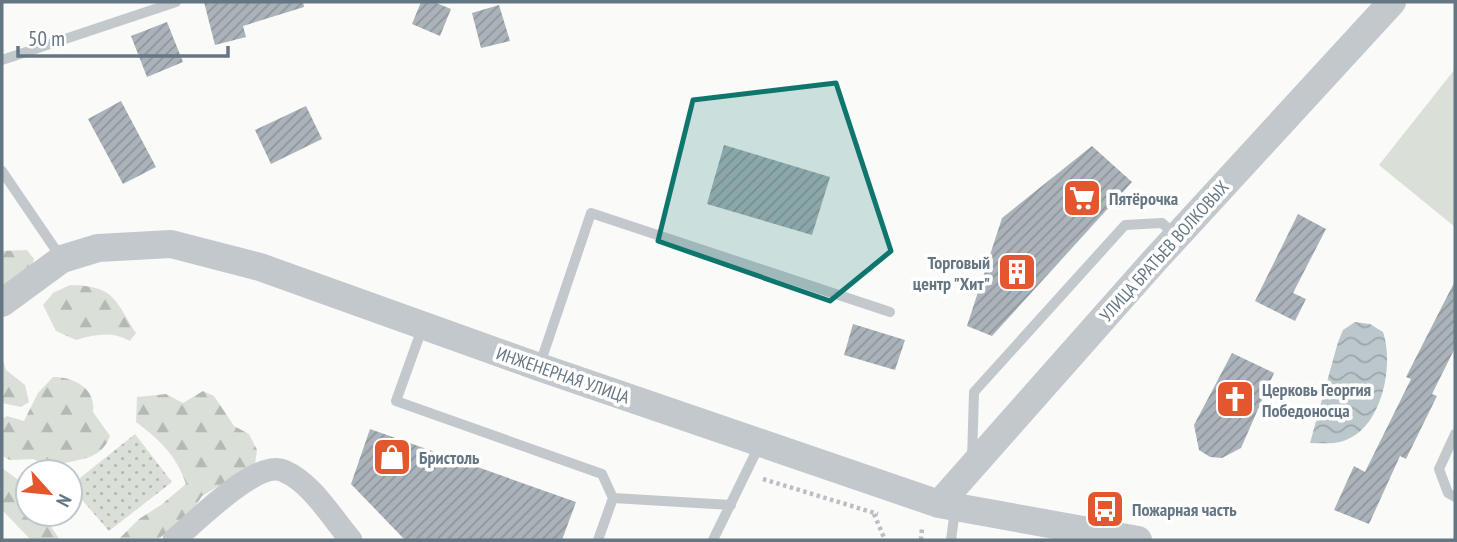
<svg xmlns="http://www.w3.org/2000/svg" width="1457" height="542" font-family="'PT Sans Narrow',sans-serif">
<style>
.forest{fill:url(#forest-firs)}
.park{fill:url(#park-dots)}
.garden{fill:#dadfd7}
.water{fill:url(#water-waves)}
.building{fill:url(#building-hatch)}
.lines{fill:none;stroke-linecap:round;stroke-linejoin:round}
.path{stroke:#bbbfc2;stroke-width:4.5;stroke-dasharray:3.5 3.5;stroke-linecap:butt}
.service{stroke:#c3c8cc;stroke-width:10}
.minor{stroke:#c3c8cc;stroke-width:23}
.tertiary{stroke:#c3c8cc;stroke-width:28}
.marked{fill:#0f766e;fill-opacity:0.2;stroke:#0f766e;stroke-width:5;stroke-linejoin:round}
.labels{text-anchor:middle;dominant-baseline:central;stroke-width:7;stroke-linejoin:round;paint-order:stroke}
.poi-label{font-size:18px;font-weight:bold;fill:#657683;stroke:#fff;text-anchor:start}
.street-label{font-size:18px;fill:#657683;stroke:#fff}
</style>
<defs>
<pattern id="forest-firs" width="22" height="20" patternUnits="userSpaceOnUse" patternTransform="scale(1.75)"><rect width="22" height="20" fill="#dadfd7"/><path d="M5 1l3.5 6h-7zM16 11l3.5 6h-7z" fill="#b4b9b4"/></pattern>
<pattern id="park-dots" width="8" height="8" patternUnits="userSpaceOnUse" patternTransform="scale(1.75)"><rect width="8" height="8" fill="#dadfd7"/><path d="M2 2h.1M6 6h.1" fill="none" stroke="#b4b9b4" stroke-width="1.8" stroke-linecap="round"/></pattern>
<pattern id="water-waves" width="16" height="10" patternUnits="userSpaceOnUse" patternTransform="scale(1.75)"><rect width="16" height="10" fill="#bbc7cb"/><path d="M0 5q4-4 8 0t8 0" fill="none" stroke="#9ca6aa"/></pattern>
<pattern id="building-hatch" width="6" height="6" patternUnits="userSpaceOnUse" patternTransform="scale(1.75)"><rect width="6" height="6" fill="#aab3b9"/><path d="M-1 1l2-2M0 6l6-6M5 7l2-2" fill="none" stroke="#8e969c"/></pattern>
</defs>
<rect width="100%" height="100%" fill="#fafaf8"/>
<path class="forest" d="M27,250L34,259L30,272L2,288V251Z
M70,285C115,286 114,299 136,333L130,341C112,331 96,334 76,340L56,331L43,305L53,293Z
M2,358L6,370L25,385L29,402L21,407L2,403Z
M53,377C74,377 96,388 93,412L110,436C100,463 75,458 51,467L33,459L10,460L2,456V419L7,416L24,421L38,393Z
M203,391L214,396L234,426L249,434L257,450L255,464L202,496L190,514L157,540H118L139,519L161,505L186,484C177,456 159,439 136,422L137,397L166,394L183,403Z
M2,468L28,487V514H49L50,525L60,540H31L2,510Z"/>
<path class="park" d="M135,434L172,482L109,531L70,486Z"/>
<path class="garden" d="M1455,69V227L1379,165Z"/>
<path class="water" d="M1355,322L1370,324L1383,332C1394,364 1383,424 1348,439C1336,445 1323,443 1310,443L1338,342L1343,330Z"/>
<path class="building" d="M204,2H303L304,7L243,26L246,37L215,45Z
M421,2H434L451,9L440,36L412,24Z
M499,5L510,41L481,48L472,13Z
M167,22L183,62L147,77L131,36Z
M121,101L156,167L123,184L88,119Z
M306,106L322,139L271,164L255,130Z
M724,145L830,177L812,235L707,204Z
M1092,146L1132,182L992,336L967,326L1002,218Z
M1298,214L1326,229L1293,293L1306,299L1295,321L1255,301Z
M1455,281V348L1432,394L1437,396L1406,459L1400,456L1369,524L1334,510L1354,466L1365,472L1411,379L1406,377Z
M853,324L905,340L895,370L844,355Z
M1232,353L1274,373L1241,448L1222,458L1210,457L1199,450L1194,425Z
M370,429L576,502L562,540H405L351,484Z"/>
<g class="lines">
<path class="path" d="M763,479L878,514
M874,514L885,540
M921,540L922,528"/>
<path class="service" d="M2,60L176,2
M2,171L62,259
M423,326L396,401L602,474L613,498L598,540
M540,364L591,213L890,312
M1455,434L1439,469L1448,493L1455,497
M972,460L974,392L1125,225L1162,223L1175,235
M613,498L731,505
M713,540L760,444
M951,540L955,510"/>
<path class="minor" d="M174,540C195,523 257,458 284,471C312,483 332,518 351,540"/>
<path class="tertiary" d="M2,303L62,259L98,248L171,244L260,267L539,367L939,504L1138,540
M939,504L1154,261L1392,2"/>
</g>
<path class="marked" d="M836,83L891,251L830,301L658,241L693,100Z"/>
<defs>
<symbol id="supermarket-square" viewBox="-11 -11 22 22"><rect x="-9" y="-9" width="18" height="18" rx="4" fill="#e4572e" stroke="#fff"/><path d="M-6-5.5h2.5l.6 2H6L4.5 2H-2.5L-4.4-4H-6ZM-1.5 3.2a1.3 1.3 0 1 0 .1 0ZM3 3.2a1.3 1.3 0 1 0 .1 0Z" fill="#fff"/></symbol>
<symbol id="building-square" viewBox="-11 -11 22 22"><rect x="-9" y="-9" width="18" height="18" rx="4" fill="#e4572e" stroke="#fff"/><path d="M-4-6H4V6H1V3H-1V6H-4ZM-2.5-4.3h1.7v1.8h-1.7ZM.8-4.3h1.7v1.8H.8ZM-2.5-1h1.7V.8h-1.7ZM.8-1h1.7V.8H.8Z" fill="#fff"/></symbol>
<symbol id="church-square" viewBox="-11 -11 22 22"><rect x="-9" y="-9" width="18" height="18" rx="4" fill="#e4572e" stroke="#fff"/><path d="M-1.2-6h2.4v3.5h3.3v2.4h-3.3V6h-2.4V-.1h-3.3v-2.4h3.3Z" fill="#fff"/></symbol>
<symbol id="shop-square" viewBox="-11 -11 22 22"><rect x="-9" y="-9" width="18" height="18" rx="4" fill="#e4572e" stroke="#fff"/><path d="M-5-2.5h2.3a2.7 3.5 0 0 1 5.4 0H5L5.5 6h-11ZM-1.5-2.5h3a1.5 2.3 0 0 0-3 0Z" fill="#fff"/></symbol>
<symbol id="bus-square" viewBox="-11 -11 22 22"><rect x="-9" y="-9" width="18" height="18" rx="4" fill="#e4572e" stroke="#fff"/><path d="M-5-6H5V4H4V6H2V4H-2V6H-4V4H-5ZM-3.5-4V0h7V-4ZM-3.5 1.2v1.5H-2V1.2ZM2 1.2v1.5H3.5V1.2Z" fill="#fff"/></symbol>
</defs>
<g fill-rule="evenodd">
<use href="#supermarket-square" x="1060" y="176" width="44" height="44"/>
<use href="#building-square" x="995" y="250" width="44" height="44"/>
<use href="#church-square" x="1213" y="377" width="44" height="44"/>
<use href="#shop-square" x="370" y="435" width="44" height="44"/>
<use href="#bus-square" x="1083" y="487" width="44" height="44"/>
</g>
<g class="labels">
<g class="poi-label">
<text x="1109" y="198">Пятёрочка</text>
<text x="990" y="262" text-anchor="end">Торговый<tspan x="990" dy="21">центр "Хит"</tspan></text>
<text x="1262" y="389">Церковь Георгия<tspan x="1262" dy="21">Победоносца</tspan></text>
<text x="419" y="457">Бристоль</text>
<text x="1132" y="509">Пожарная часть</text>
</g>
<g class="street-label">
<text transform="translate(1164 251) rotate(-48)">УЛИЦА БРАТЬЕВ ВОЛКОВЫХ</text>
<text transform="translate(563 375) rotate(19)">ИНЖЕНЕРНАЯ УЛИЦА</text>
</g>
</g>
<rect width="1457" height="542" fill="none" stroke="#657683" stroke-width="7"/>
<g transform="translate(49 493) rotate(117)"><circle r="33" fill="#ffffff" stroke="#c1c8cd" stroke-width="2"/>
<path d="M0-5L12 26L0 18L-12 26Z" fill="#e4572e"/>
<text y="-10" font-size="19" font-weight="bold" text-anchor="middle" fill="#657683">N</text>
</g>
<path d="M18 46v10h210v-10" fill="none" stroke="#657683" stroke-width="3.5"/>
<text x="28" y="46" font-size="21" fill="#657683" stroke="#ffffff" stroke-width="5" paint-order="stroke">50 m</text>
</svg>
